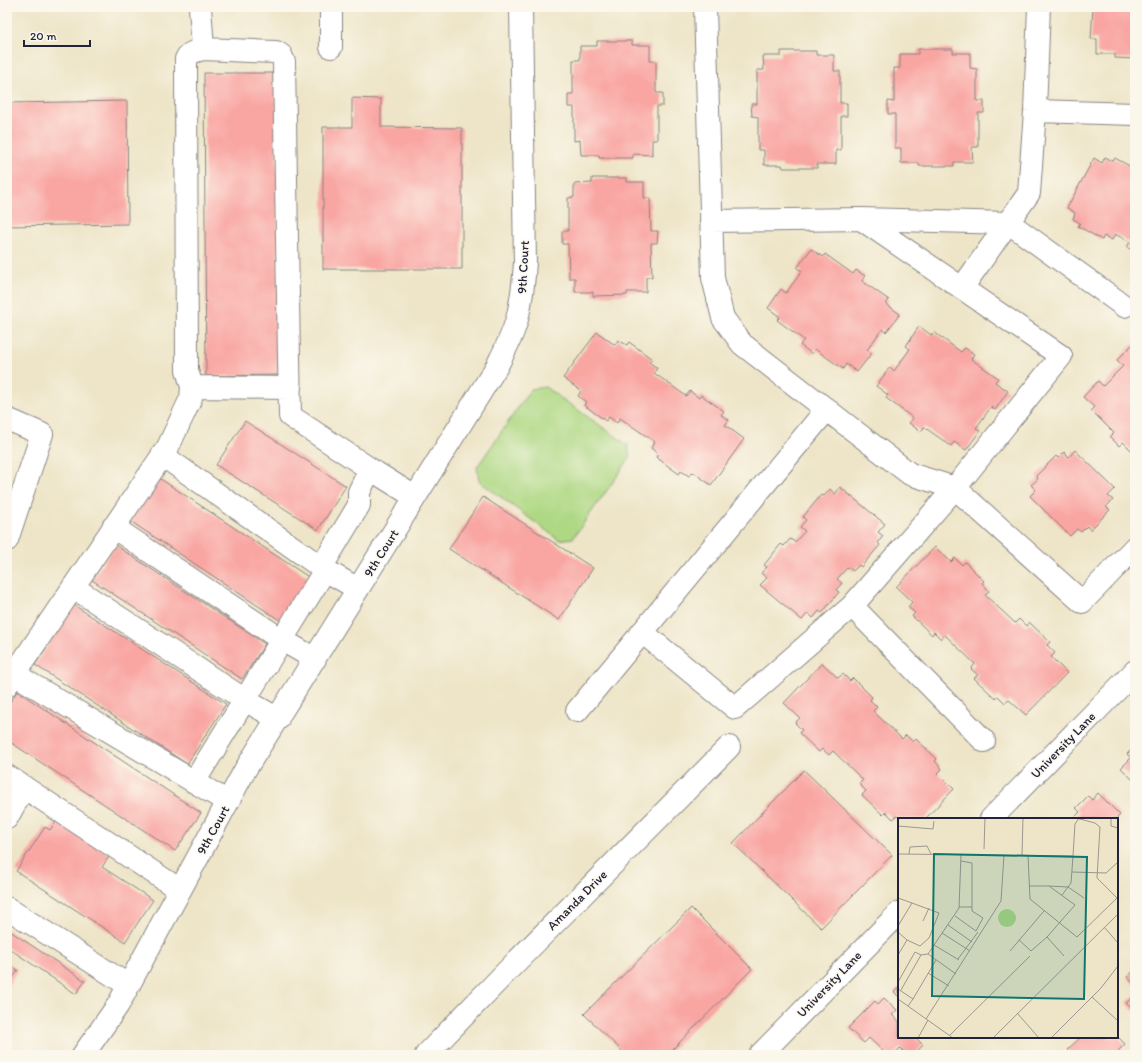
<svg xmlns="http://www.w3.org/2000/svg" width="1142" height="1062" font-family="Itim,sans-serif">
<style>
.green{fill:#aed883;stroke:#687d5f}
.building{fill:#f9a6a3}
.lines{fill:none;stroke-linecap:round;stroke-linejoin:round}
.minor-casing{stroke:#888482;stroke-width:24}
.minor{stroke:#fff;stroke-width:22}
.labels{text-anchor:middle;dominant-baseline:central;stroke-width:3;stroke-linejoin:round;paint-order:stroke}
.street-label{font-size:13px;fill:#22223b;stroke:#fbf7ec}
.inset-road{fill:none;stroke:#9c9790;stroke-width:1}
.view{fill:#0f766e;fill-opacity:0.15;stroke:#0f766e;stroke-width:2}
.inset-edge{fill:none;stroke:#22223b;stroke-width:2}
</style>
<rect width="100%" height="100%" fill="#fbf7ec"/>
<filter id="ink" filterUnits="userSpaceOnUse"><feTurbulence type="fractalNoise" baseFrequency=".025" numOctaves="2"/><feDisplacementMap in="SourceGraphic" scale="8" xChannelSelector="R" yChannelSelector="G"/><feConvolveMatrix kernelMatrix="1 2 1 2 8 2 1 2 1" color-interpolation-filters="sRGB"/></filter>
<filter id="wash" filterUnits="userSpaceOnUse"><feTurbulence type="fractalNoise" baseFrequency=".012" numOctaves="4" result="noise"/><feDisplacementMap in="SourceGraphic" scale="16" xChannelSelector="R" yChannelSelector="G"/><feGaussianBlur stdDeviation="0.9" result="paint"/><feColorMatrix in="noise" values="0 0 0 0 0 0 0 0 0 0 0 0 0 0 0 0 0 1.4 0 .05"/><feComposite in="paint" operator="in"/></filter>
<g filter="url(#wash)">
<rect width="100%" height="100%" fill="#eee5c8"/>
<path class="green" d="M545,387L628,445L630,458L573,538L559,540L479,481L477,467L531,389Z"/>
<g id="blocks">
<path class="building" d="M1093,7H1135V59L1115,58V54H1097V39H1091Z
M597,41H632V45H650V61H656V93H663V106H657V140H652V155L633,154V158H599V155H581L580,140L574,141V107H568V94H573V60H580V46H597Z
M918,49H953V53H970V68L977,69V101H984V113H978V147H972L973,162H954V166H919V163H901V148H895V114H888V101L894,102V68H900V54H918Z
M781,51H816V55H834V71H840V103H847V116H841V150H836V164H817V168H783L782,165H764V150H758V117L752,116L751,104H757V70H764L763,56H781Z
M204,73H276L279,375L206,376Z
M352,98L381,99V127L462,128V269H323V127H352Z
M127,101L128,224L7,226V103Z
M1105,157L1113,161L1115,158L1135,169V258L1132,256L1135,252L1127,247L1130,242L1115,234L1112,240L1104,236L1102,240L1078,226L1080,223L1073,219L1075,213L1067,208L1094,158L1102,163Z
M592,178H627V182H644V198H650L651,231H658L657,243H651L652,277H646V292H627V295L593,296V292H575V278H569L568,244H562V231H568V198L574,197V184L592,183Z
M811,249L823,257L825,254L853,274L856,270L865,276L862,281L889,300L886,304L900,314L886,332L882,329L867,350L872,353L857,372L846,364L843,369L815,349L812,354L800,345L804,340L777,320L780,317L768,308L781,289L786,293L802,271L797,268Z
M919,326L931,335L934,332L961,352L965,348L974,354L971,359L998,378L995,382L1008,391L995,410L991,407L976,428L980,431L966,450L954,442L951,446L924,427L921,432L909,423L913,418L886,398L888,395L876,386L890,367L894,371L910,349L906,346Z
M597,332L615,345L618,340L627,345L629,342L652,359L649,362L657,368L654,373L686,396L690,391L699,398L701,395L724,411L721,415L729,420L725,425L744,439L711,485L693,472L689,476L681,471L679,474L656,457L658,454L651,448L655,442L620,418L617,423L609,417L606,421L584,405L586,402L578,396L581,391L563,378Z
M1133,344L1135,346V454L1123,442L1119,446L1110,437L1114,433L1091,410L1094,407L1083,397L1098,381L1103,386L1123,366L1117,360Z
M245,421L346,486L318,530L216,465Z
M1075,450L1115,489L1108,496L1113,500L1106,507L1110,510L1090,530L1087,526L1081,532L1077,529L1070,536L1030,496L1036,490L1031,485L1038,479L1036,476L1056,456L1058,458L1064,452L1069,457Z
M159,478L310,578L281,621L130,521Z
M840,487L885,524L878,532L883,536L878,543L880,545L861,567L859,565L853,571L848,567L837,579L842,583L836,590L839,592L822,613L819,611L813,618L808,613L802,620L760,585L767,578L761,573L767,567L764,565L781,544L784,546L790,539L795,542L805,531L800,527L806,520L803,517L821,495L824,496L830,489L835,494Z
M483,497L593,568L559,620L449,549Z
M115,545L265,644L242,679L92,580Z
M935,547L951,562L955,558L962,565L965,562L984,581L982,583L989,591L985,595L1015,623L1019,619L1026,626L1029,622L1050,642L1047,645L1055,653L1051,657L1067,673L1026,715L1009,700L1005,703L998,696L996,699L974,678L978,675L971,669L975,664L945,635L941,639L934,632L932,635L912,616L915,613L908,607L912,602L896,587Z
M74,605L226,704L187,764L35,665Z
M822,663L838,678L843,674L850,681L853,678L872,697L870,700L877,707L873,711L902,739L906,735L913,742L916,739L937,759L935,761L942,769L938,773L954,789L925,819H901L897,816L893,819L886,812L883,815L862,795L866,791L859,784L863,780L833,751L829,755L822,749L819,752L799,733L802,730L795,723L800,718L784,703Z
M17,691L201,813L175,851L7,740V707Z
M1135,746V780L1134,781L1121,768L1131,758L1127,754Z
M804,770L892,855L821,928L733,843Z
M1098,793L1120,815L1116,819H1073L1080,812L1076,808L1088,796L1092,800Z
M57,820L110,855L102,867L153,900L125,942L16,871L45,827L50,830Z
M691,908L752,969L667,1055H626L584,1014Z
M7,929L85,981L76,994L7,947Z
M7,962L18,970L7,987Z
M1135,970V985L1127,977Z
M899,987V997L894,992Z
M1135,995V1012L1126,1003Z
M884,998L897,1010L892,1015L899,1021V1037H915L923,1045L914,1055H907L900,1048L894,1055H887L869,1038L864,1043L848,1028L875,1001L878,1004Z
M1081,1037H1118L1125,1044L1118,1051L1120,1052L1118,1055H1072L1067,1050Z"/>
</g>
</g>
<g filter="url(#ink)">
<use href="#blocks" fill-opacity="0" stroke="#888482" stroke-width="1"/>
<g class="lines">
<defs>
<path id="minor" d="M331,7V47
M705,7L713,278L723,318L742,344L910,474L955,488L1082,602L1135,547
M203,49L276,52L281,55L284,62L290,416L370,469L359,492V505L321,568
M1035,111L1135,114
M861,219L1009,223L1124,306
M711,221L861,219L1061,356L955,488L852,606L984,741
M962,288L1029,193L1035,111L1039,7
M192,387L290,388
M7,419L42,434L7,540
M162,455L325,570
M370,469L415,497
M113,527L282,640L315,659
M73,587L245,700L278,719
M642,632L735,708L852,606
M14,674L228,802
M7,685L168,447L191,398L192,387L187,370L186,59C189,52 197,51 203,49L200,7
M577,711L827,409
M7,776L180,890
M194,782L325,570L358,589
M7,818L24,787
M991,819L1135,671
M7,908L128,985
M83,1055L118,1005L245,770L497,366C505,350 514,333 518,315C522,297 524,280 525,262L521,7
M426,1055L510,968L729,747
M760,1055L899,913"/>
</defs>
<use href="#minor" class="minor-casing"/>
<use href="#minor" class="minor"/>
</g>
</g>
<g class="labels">
<g class="street-label">
<text transform="translate(523 267) rotate(-87)">9th Court</text>
<text transform="translate(381 553) rotate(-58)">9th Court</text>
<text transform="translate(1063 745) rotate(-46)">University Lane</text>
<text transform="translate(213 830) rotate(-61)">9th Court</text>
<text transform="translate(577 900) rotate(-45)">Amanda Drive</text>
<text transform="translate(829 984) rotate(-46)">University Lane</text>
</g>
</g>
<g transform="translate(898 818)">
<rect width="220" height="220" fill="#eee5c8"/>
<path d="M100 100a9 9 0 1 1 18 0a9 9 0 1 1-18 0Z" fill="#aed883"/>
<path class="inset-road" d="M178,0L197,5L202,9L199,60L219,80M213,0V8L220,10M0,8L35,11L36,3M86,31L87,0M0,36L175,38L177,6L181,0M11,36L12,29L29,28L33,36M124,37L125,0M130,37L132,81L179,119L220,79M63,43L74,45V93L85,100L78,113M174,54L208,55L220,44M131,68H151L177,87L149,119L166,138M151,68L170,69L186,80M164,77L173,65L175,38M0,80L14,85L0,108M61,89H74M57,98L78,113M25,103L31,90M50,107L74,124M206,109L220,125M0,114L9,122L22,128L31,120L41,95L14,85M44,115L72,133M121,122L133,133L149,119M36,127L61,142M112,133L146,93M30,136L58,156M0,137L9,122M23,137L30,136L61,90L63,37M60,141L80,114M30,155L51,168M0,164L17,134L23,137L3,172M0,171L15,181L10,188M194,179L220,203M0,181L55,220M15,181L38,142M119,195L141,220M28,201L103,83L106,37M52,217L132,138M20,220L30,202M95,220L220,96M153,220L203,170L220,148"/>
<path class="view" d="M36,36L189,39L186,181L34,178Z"/>
<rect width="220" height="220" class="inset-edge"/>
</g>
<rect width="1142" height="1062" fill="none" stroke="#fbf7ec" stroke-width="24"/>
<path d="M24 40v6h66v-6" fill="none" stroke="#22223b" stroke-width="2"/>
<text x="30" y="40" font-size="12" fill="#22223b" stroke="#fbf7ec" stroke-width="3" paint-order="stroke">20 m</text>
</svg>
